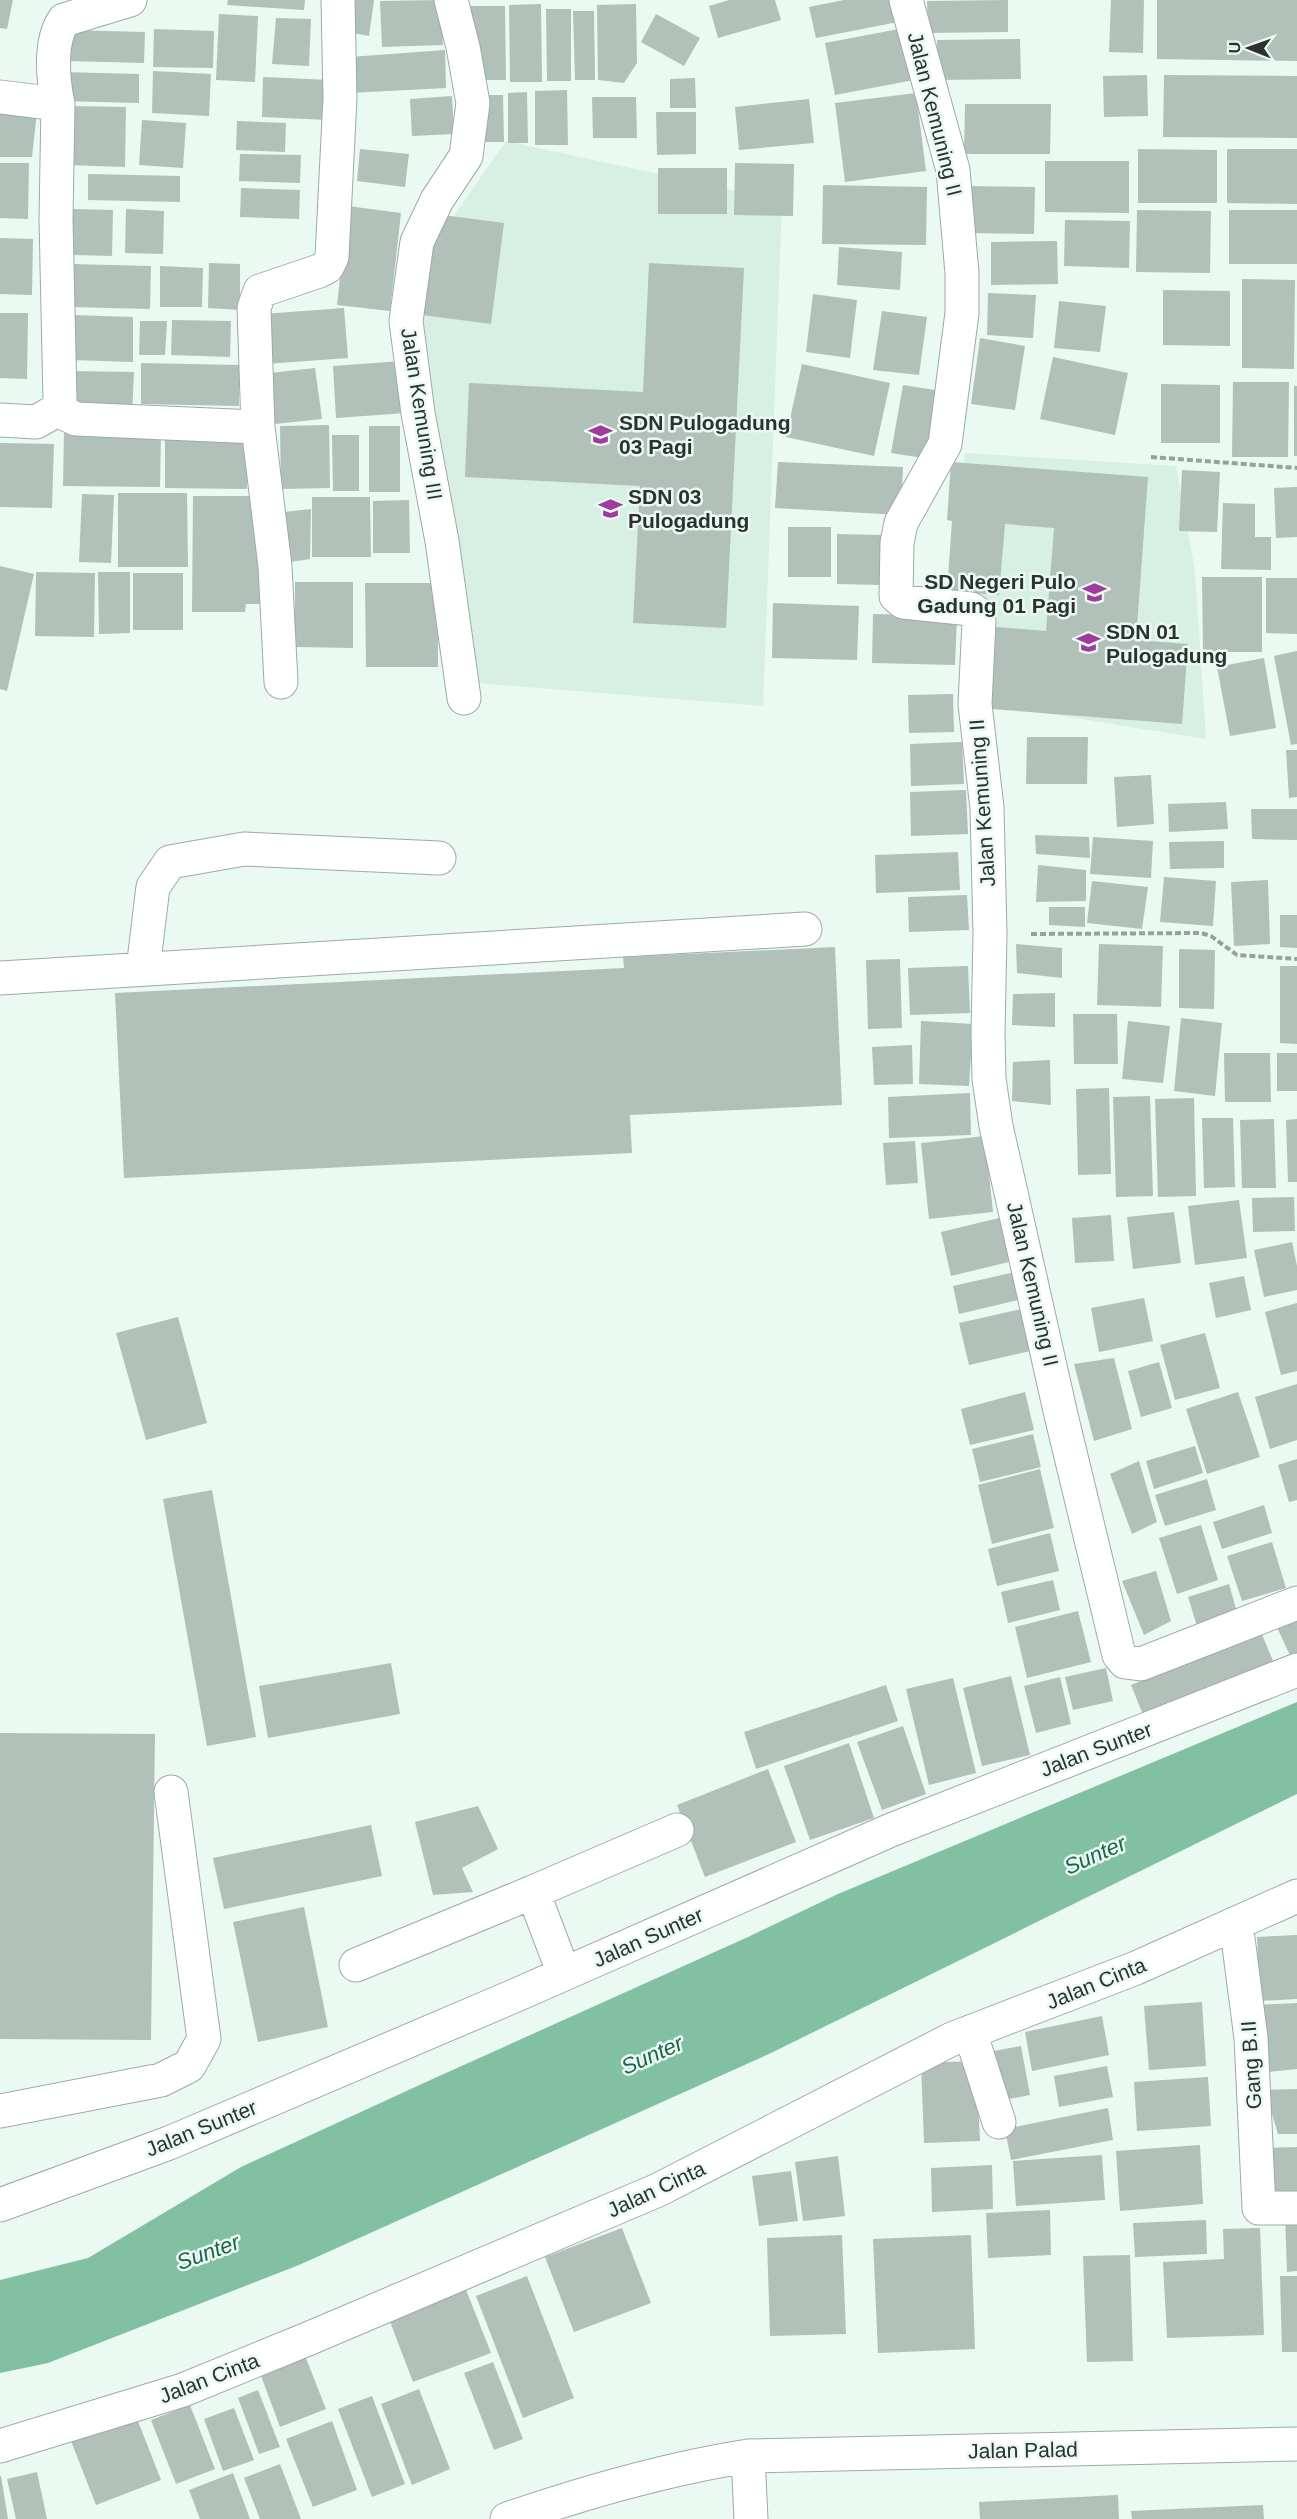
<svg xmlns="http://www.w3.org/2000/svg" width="1297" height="2519" font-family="Arial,sans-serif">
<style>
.built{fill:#d8efe4}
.water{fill:#82c0a4}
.building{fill:#b1c0b9}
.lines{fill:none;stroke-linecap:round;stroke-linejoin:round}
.minor-casing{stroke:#9daba4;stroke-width:35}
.path{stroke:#96a19c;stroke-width:4;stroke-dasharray:6 3;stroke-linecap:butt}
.minor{stroke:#fff;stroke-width:33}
.labels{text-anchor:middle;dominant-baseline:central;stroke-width:5;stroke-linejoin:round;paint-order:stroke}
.street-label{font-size:21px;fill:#2c322f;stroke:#eaf9f1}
.poi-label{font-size:21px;font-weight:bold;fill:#2c322f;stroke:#eaf9f1;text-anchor:start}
.water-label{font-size:22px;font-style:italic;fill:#1a654a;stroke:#eaf9f1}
</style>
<rect width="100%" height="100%" fill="#eaf9f1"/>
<path class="built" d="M506,141L782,201L763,706L477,683L421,332L439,237Z
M965,453L1176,466L1195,571L1206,739L994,705L958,581Z"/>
<path class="water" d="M1297,1702V1794L771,2053L299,2265L48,2363L0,2373V2280L88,2258L241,2167L437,2077L748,1937L838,1894Z"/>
<path class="building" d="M0,0H13L7,29L0,28Z
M228,0H305L304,10L227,5Z
M344,0H374L369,36L341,31Z
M441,0L443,45L382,47L380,1Z
M729,0H775L781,20L718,38L709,6Z
M844,0H894L898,22L816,38L809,7Z
M1008,0V32L928,33L927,1Z
M1111,0H1144L1143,53L1109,52Z
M1157,0H1297V61L1157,59Z
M541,4L542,82H510L509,5Z
M636,4L637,63L624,83L598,80L597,5Z
M471,6H505L506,80H472Z
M546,9H571V81H547Z
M573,11H594L595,80H575Z
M219,14L258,16L255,82L216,80Z
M656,14L700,38L684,66L641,42Z
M276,18L311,19L309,66L272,64Z
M904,28L914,80L835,95L825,43Z
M154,29L214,31L213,68L153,67Z
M66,30L145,32L144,63L66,61Z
M1020,39L1021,79L938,80L937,40Z
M445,50L446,88L349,93L350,57Z
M153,71L211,74L209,116L152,113Z
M61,72L139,74V103L60,101Z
M1147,75L1148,116L1104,117L1103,76Z
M1164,75L1297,76V138L1163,137Z
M263,77L331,80L329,120L262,117Z
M695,78L696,108H670V79Z
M567,90L568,145H535V91Z
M527,92L528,143H508V93Z
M916,93L926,171L845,182L835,103Z
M480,95H503L504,142H481Z
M452,96L454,134L412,136L410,99Z
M592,97H636L637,138H593Z
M809,99L814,143L739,150L735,107Z
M965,104H1051L1050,154H964Z
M0,105L37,112L32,157H0Z
M69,106L126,107L125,167L67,165Z
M656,112H696V154L657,155Z
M142,120L186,123L183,168L139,165Z
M237,121L286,123L285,152L236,150Z
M360,149L409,154L405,187L357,181Z
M1138,149L1217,150V203H1138Z
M1227,149H1297V204L1227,203Z
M240,154L301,155L300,183L239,181Z
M1045,161H1129V213L1045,212Z
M0,163H29L28,219L0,218Z
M735,163L794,164L793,216L734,215Z
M658,168H727V214H658Z
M88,174L180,176V202L88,200Z
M823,185L927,187L926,245L822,244Z
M966,186L1035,187L1034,234L965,233Z
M241,188L300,190L299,219L240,217Z
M348,206L401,213L390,311L337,305Z
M73,209L113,210L112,256L73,255Z
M126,209L164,211L163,254L125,253Z
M1137,210L1211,211L1210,273L1136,272Z
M1229,210H1297V264H1229Z
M435,214L504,223L491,324L422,315Z
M1065,220L1130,221L1129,268L1064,266Z
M0,238L33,239L32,295L0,294Z
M1057,241L1058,284L991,285V242Z
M839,247L902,252L900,290L837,285Z
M209,263L240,264V310L208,308Z
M649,263L744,268L726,628L633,623L640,486L465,477L469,383L643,392Z
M72,264L151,266L150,309L70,307Z
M160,266L203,268L202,307H160Z
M1242,279L1295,280L1294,369L1242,368Z
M1163,290L1230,291V346L1163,345Z
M988,293L1036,295L1033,338L987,335Z
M813,294L857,300L850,358L806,352Z
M1059,301L1106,306L1100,352L1054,348Z
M344,308L348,358L266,364L263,314Z
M882,311L927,317L919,375L873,370Z
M0,313H28L27,379L0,378Z
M72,315L133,317V362L71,360Z
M172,320L231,321L230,357L171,355Z
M140,321H167L165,355H139Z
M980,338L1025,346L1015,410L971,404Z
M1053,357L1128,373L1115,435L1040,419Z
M402,361L406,413L336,418L333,366Z
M141,363L239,365V406L141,404Z
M802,364L890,383L874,456L786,437Z
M315,368L322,419L266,425L261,374Z
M67,371L134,372L132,415L65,413Z
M1233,382H1289L1288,457H1232Z
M1161,384L1220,385V443H1161Z
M903,385L941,391L930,459L891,453Z
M1294,386H1297V456H1294Z
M329,425L330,488L281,489L280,426Z
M369,426H400V492H369Z
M165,430L247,431V489L165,488Z
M64,432L161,433L160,487L63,486Z
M332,435H359V491H333Z
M0,443L54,444L52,508L0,507Z
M778,462L903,467L901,515L775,508Z
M951,462L1148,477L1136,640L1188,644L1182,724L979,708L985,626L1046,631L1054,528L1005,524L999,595L947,591L952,521L947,520Z
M1182,470L1220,472L1217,532L1179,531Z
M1297,487V537L1276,538L1274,488Z
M118,493H187L188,567H118Z
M82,494L114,495L111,563L79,562Z
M193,496H266L265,604H246L245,612H192Z
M312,497H370L371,557H312Z
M409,500L410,553H373V501Z
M1223,503L1255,504V537H1271V570L1221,569Z
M311,509L310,559L283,563L284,512Z
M788,527H831V577H788Z
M837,534L882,535V585L837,584Z
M0,566L34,574L7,691L0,689Z
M36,572L95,573L94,637L35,636Z
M98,572H130V633L99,634Z
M133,573H183V630H133Z
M1202,577H1262V652H1203Z
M1266,578H1297V634L1266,633Z
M295,582H353V648L295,647Z
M365,583H438V667H366Z
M773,603L859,606L857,660L772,658Z
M873,614L957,616L955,665L872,663Z
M1297,651V744L1291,745L1274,656Z
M1264,658L1276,728L1230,736L1217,667Z
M953,694L954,732L909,733L908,695Z
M1027,737H1088L1087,784H1026Z
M962,742L964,784L911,786L910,744Z
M1286,750H1297V797L1289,798Z
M1151,775L1154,824L1117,827L1114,777Z
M966,790L968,834L911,836L910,792Z
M1226,802L1228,829L1169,832L1168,804Z
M1251,809H1297V840L1252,839Z
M1035,835L1089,837L1090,858L1036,854Z
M1093,837L1153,841L1151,878L1090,874Z
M1224,841V868L1170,869L1169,842Z
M958,852L960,890L876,893L875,855Z
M1038,865L1086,870V901L1036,902Z
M1164,877L1216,881L1213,926L1160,922Z
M1268,880L1270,944L1234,946L1231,882Z
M1092,881L1148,887L1142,929L1087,923Z
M967,895L969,930L909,932L908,897Z
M1049,907H1085V927L1049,925Z
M1280,915H1297V948L1280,947Z
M1016,944L1062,948V978L1017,973Z
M1099,944L1163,946L1161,1007L1097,1005Z
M835,947L842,1105L630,1115L632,1153L124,1178L115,993L624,968L623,957Z
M1179,949L1215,950L1214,1009L1179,1008Z
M900,959L902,1028L868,1029L866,960Z
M968,966L970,1013L910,1015L908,968Z
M1280,966H1297V1044L1280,1043Z
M1055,993V1027L1012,1025L1013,994Z
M1073,1014H1117L1118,1064H1074Z
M1181,1018L1222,1023L1215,1096L1174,1091Z
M921,1021L973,1024L969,1086L919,1084Z
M1128,1021L1170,1026L1163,1083L1122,1079Z
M912,1045L913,1084L874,1085L872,1047Z
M1224,1053H1270L1271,1102H1225Z
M1277,1053H1297V1091H1277Z
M1050,1060L1051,1105L1012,1101L1013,1062Z
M1109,1088L1111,1174L1078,1175L1076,1089Z
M970,1093L971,1135L889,1138L888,1097Z
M1150,1096L1153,1196L1116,1197L1113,1097Z
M1194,1098L1196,1196L1158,1197L1155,1099Z
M1202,1118H1233L1235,1187L1204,1188Z
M1274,1119L1276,1188H1242L1240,1120Z
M1297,1119V1182H1288L1286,1120Z
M985,1136L993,1212L929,1219L921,1143Z
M915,1141L918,1183L886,1185L883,1143Z
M1294,1197L1295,1231L1253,1232L1252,1198Z
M1239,1200L1247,1258L1195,1265L1188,1206Z
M1174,1212L1181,1263L1133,1269L1127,1217Z
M1111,1215L1114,1261L1075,1263L1072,1218Z
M1003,1217L1013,1261L951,1276L941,1232Z
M1292,1242L1297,1266V1290L1264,1297L1254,1250Z
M1015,1272L1022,1299L959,1314L953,1286Z
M1244,1276L1251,1310L1216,1318L1209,1283Z
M1144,1298L1153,1341L1099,1352L1091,1308Z
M1297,1303V1371L1281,1375L1265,1312Z
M1026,1308L1035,1350L969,1365L959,1323Z
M178,1317L207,1423L146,1440L116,1333Z
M1205,1333L1220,1388L1175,1400L1160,1345Z
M1114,1358L1132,1429L1094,1441L1074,1364Z
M1159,1362L1172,1408L1141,1417L1128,1371Z
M1297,1384V1440L1270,1449L1255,1397Z
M1025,1392L1034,1430L970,1445L961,1409Z
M1238,1392L1260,1457L1207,1474L1186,1409Z
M1033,1434L1041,1467L980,1482L972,1449Z
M1195,1446L1203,1473L1154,1489L1146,1461Z
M1297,1459V1500L1289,1502L1278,1465Z
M1139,1461L1157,1522L1132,1534L1110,1474Z
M1040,1469L1054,1528L992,1544L978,1485Z
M1207,1479L1216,1510L1165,1526L1155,1495Z
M212,1490L256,1737L207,1746L163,1499Z
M1264,1505L1272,1533L1222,1549L1213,1522Z
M1201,1525L1218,1580L1177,1594L1159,1538Z
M1050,1533L1059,1571L997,1586L988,1549Z
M1272,1542L1286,1588L1242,1601L1227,1556Z
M1156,1571L1171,1621L1144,1635L1122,1581Z
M1053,1580L1060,1610L1008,1623L1001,1592Z
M1229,1584L1237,1612L1197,1626L1188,1597Z
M1078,1611L1091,1662L1027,1678L1015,1627Z
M1297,1613V1663L1294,1664L1275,1623Z
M1261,1632L1276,1668L1146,1722L1131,1685Z
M391,1663L400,1714L268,1738L259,1686Z
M1106,1668L1113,1701L1073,1710L1065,1677Z
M1011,1676L1030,1755L982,1766L963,1688Z
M1060,1677L1071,1724L1036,1733L1024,1686Z
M953,1678L976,1773L929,1785L906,1689Z
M886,1685L898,1721L756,1769L744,1732Z
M903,1726L926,1794L882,1810L857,1742Z
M0,1733L155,1734L151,2040L0,2039Z
M849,1743L874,1818L810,1840L784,1766Z
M768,1769L796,1842L705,1877L677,1805Z
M478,1806L498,1849L462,1868L473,1892L433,1895L415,1822Z
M371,1825L382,1876L224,1909L213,1858Z
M304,1907L328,2027L258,2042L233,1922Z
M1297,1935V1999L1260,2001L1257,1937Z
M1202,2002L1206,2066L1149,2070L1144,2006Z
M1297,2003V2069L1257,2073L1255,2005Z
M1102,2016L1109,2055L1032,2071L1025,2032Z
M1021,2046L1030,2095L993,2102L983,2053Z
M976,2061L980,2141L924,2143L921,2063Z
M1107,2066L1113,2097L1059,2107L1054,2076Z
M1208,2077L1211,2126L1137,2131L1134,2082Z
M1297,2089V2134H1278L1265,2090Z
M1108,2108L1113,2140L1011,2160L1005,2129Z
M1200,2145L1203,2204L1120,2211L1116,2151Z
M1297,2147V2194L1260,2195L1259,2148Z
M1102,2155L1105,2200L1016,2206L1013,2161Z
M838,2156L845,2216L803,2221L795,2162Z
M992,2165L993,2209L932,2212L931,2168Z
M791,2171L798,2221L759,2226L752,2176Z
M1050,2210L1051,2255L988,2258L986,2213Z
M1285,2215H1297V2271L1287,2272Z
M1206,2220L1207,2254L1135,2257L1133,2223Z
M622,2228L651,2303L574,2332L545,2257Z
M1260,2228L1264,2335L1167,2338L1163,2262L1224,2259L1223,2229Z
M842,2235L846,2334L770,2336L767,2238Z
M971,2235L975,2349L878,2353L873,2239Z
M1130,2255L1133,2361L1087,2362L1083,2256Z
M527,2276L574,2398L523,2418L476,2296Z
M1280,2276H1297V2352H1282Z
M463,2282L491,2353L413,2382L386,2311Z
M302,2348L326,2409L280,2427L257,2365Z
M493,2362L523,2439L494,2450L464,2373Z
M419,2389L450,2469L412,2485L381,2404Z
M258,2390L280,2447L259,2454L238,2398Z
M372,2396L405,2484L372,2497L338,2409Z
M190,2405L215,2469L176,2484L151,2420Z
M234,2408L254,2460L223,2471L204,2419Z
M136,2416L161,2480L96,2505L71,2441Z
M332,2421L357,2490L313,2507L286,2439Z
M280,2464L301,2519H260L244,2478Z
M37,2472L47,2519H16L7,2479Z
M233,2473L250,2519H200L189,2490Z
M0,2476H1L8,2519H0Z
M1118,2495L1119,2519H980L979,2502Z
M1263,2505L1264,2519H1132L1131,2511Z"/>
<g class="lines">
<defs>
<path id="minor" d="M451,0L463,47L473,103L466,156L437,200L417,242L406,321L418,413L442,541L464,698
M906,0L953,170L962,273V313L945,444L901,523L897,543L896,596L903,602L971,609L977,613L979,622L975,704L987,808L990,934L988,1034L989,1079L996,1126L1061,1415L1119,1655L1125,1662L1141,1664L1297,1603
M0,97L58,104C53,80 49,41 64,20L130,0
M57,410L76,419L258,427
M0,420L36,422L57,410L60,400L56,219L58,104
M281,682L275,566L258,427L254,308L260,291L319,271L327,267L332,257L340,98L338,0
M143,969L153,887L170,862L244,849L439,858
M0,978L805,929
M533,1892L677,1830
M1236,1923L1251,2038L1259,2208H1297
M356,1965L533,1892L564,1974
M970,2032L999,2122
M0,2111L161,2080L189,2066L204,2039L171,1792
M0,2205L169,2143L514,1996L891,1830L1297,1670
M0,2446L183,2390L310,2338L658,2190L952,2039L1136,1968L1297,1896
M748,2456L751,2519
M507,2519C586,2492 665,2469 748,2456L1297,2444"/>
</defs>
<use href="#minor" class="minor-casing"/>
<path class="path" d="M1151,457L1297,468
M1031,934L1201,933L1211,936L1237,955L1297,959"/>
<use href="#minor" class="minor"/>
</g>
<defs>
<symbol id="school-bare" viewBox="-9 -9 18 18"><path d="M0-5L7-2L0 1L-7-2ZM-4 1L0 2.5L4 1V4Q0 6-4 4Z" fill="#a03a9d" stroke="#eaf9f1" stroke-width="2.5" paint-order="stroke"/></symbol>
</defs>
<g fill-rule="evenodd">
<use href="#school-bare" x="584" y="418" width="33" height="33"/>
<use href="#school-bare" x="594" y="492" width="33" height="33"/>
<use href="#school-bare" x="1078" y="576" width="33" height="33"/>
<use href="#school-bare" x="1072" y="626" width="33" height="33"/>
</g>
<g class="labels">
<g class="street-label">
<text transform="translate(935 114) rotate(76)">Jalan Kemuning II</text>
<text transform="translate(422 414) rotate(81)">Jalan Kemuning III</text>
<text transform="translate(982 803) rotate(-94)">Jalan Kemuning II</text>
<text transform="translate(1033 1284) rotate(77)">Jalan Kemuning II</text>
<text transform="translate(1096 1749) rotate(-21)">Jalan Sunter</text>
<text transform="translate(648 1937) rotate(-24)">Jalan Sunter</text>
<text transform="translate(1096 1983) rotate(-22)">Jalan Cinta</text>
<text transform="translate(1251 2065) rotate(-94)">Gang B.II</text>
<text transform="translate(201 2128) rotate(-22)">Jalan Sunter</text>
<text transform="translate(656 2189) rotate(-25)">Jalan Cinta</text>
<text transform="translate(209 2378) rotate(-21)">Jalan Cinta</text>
<text transform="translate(1023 2450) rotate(-1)">Jalan Palad</text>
</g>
<g class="poi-label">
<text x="619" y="422">SDN Pulogadung<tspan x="619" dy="24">03 Pagi</tspan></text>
<text x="628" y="496">SDN 03<tspan x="628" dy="24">Pulogadung</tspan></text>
<text x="1076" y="581" text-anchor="end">SD Negeri Pulo<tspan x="1076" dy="24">Gadung 01 Pagi</tspan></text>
<text x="1106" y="631">SDN 01<tspan x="1106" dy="24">Pulogadung</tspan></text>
</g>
<g class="water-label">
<text transform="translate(1095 1855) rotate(-24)">Sunter</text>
<text transform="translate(652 2055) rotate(-24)">Sunter</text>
<text transform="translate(208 2252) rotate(-20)">Sunter</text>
</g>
</g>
<g transform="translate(1249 48) rotate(271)" stroke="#eaf9f1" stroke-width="4.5" paint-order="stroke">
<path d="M0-4.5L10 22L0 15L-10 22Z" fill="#2c322f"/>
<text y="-9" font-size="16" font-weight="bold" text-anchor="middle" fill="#2c322f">U</text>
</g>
</svg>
